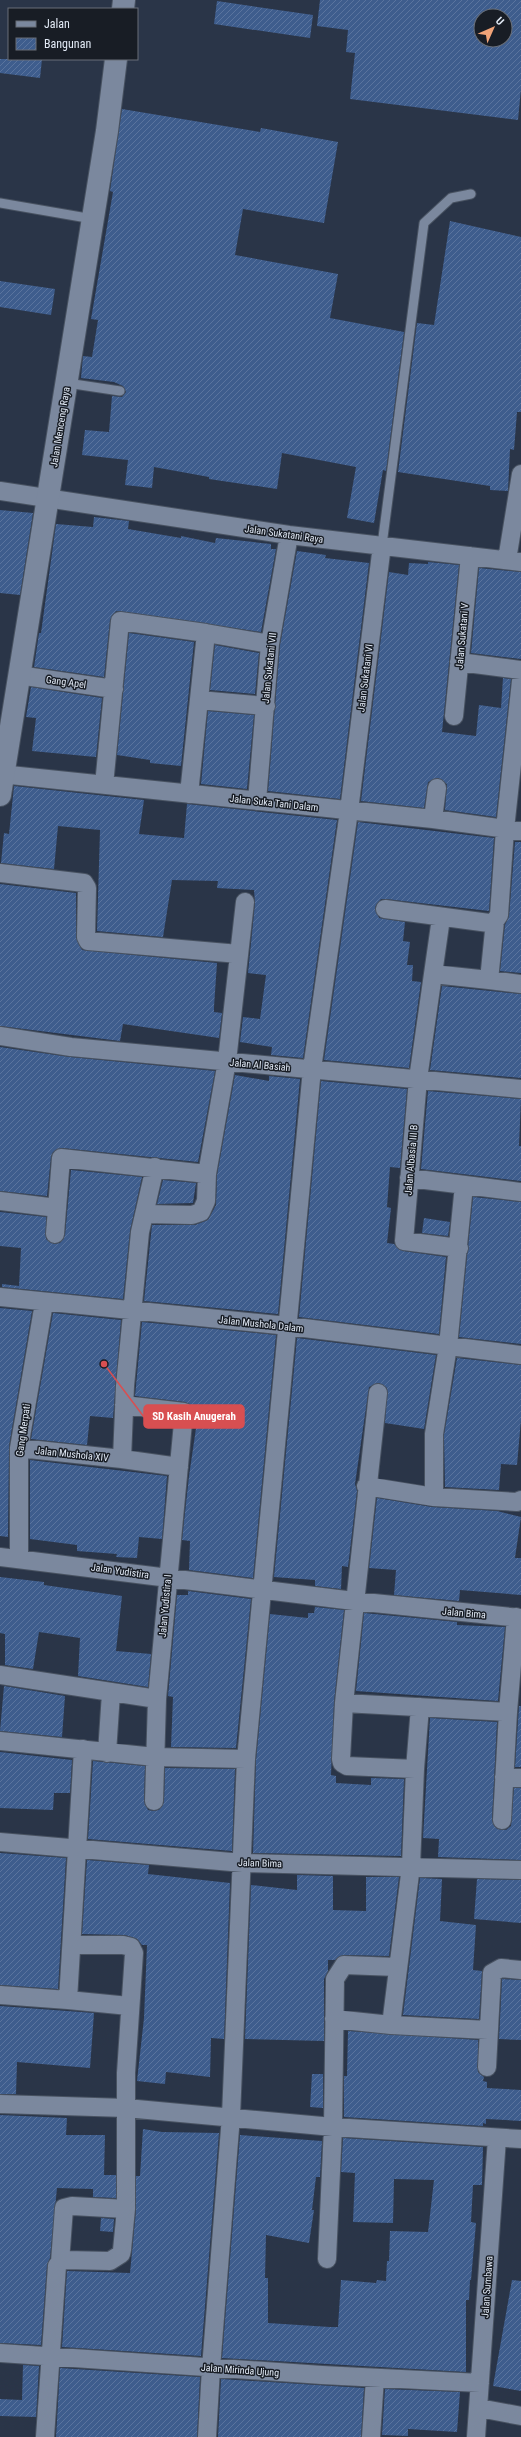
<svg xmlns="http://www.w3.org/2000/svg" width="521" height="2437" font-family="'Roboto Condensed',sans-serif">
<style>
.building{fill:url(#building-hatch);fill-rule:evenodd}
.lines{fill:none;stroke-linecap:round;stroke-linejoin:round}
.service-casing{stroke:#485261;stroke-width:11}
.minor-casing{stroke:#485261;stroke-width:20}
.tertiary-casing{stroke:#485261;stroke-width:24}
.service{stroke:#7b889e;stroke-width:9}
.minor{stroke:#7b889e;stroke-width:18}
.tertiary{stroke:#7b889e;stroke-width:22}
.labels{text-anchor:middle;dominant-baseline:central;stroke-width:3;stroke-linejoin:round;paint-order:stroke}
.street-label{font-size:10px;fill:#e2eaf6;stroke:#181d25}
.leader{fill:none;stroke:#d84f51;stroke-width:1.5}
.callout-dot{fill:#d84f51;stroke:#181d25;stroke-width:1.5}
.callout{fill:#d84f51;stroke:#d84f51;stroke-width:1.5}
.callout-label{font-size:11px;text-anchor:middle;font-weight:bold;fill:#fff}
</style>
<defs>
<pattern id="building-hatch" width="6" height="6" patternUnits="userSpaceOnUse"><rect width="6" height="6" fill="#3e5d8d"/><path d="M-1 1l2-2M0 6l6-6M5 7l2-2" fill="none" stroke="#5a749e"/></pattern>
</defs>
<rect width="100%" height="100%" fill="#2a3548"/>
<path class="building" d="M320,0H521V89L518,120L350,99L355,53L346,52L348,30L317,26ZM481,16H505V40H481Z
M217,1L313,15L310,38L214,24Z
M0,59H42L40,78L0,73Z
M122,109L260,132L261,128L338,142L324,223L243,209L235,255L338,274L330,318L404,332L386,471L383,470L374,523L347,518L356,467L282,453L277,489L209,479V477L154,467L152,488L125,485L128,460L82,455L85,430L109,432L112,396L122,397L126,392L123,386L114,382L81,378L83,356L92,357L98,320L91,319L113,192L110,191Z
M450,221L521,237V412H517L514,450L510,449L508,491L490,490V486L398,472L417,323L434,325Z
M0,281L55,289L51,315L0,307Z
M0,510L33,513L20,595L0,593Z
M94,517L129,521L128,529L181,538V536L215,543L216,538L271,544V549H276L261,632L116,611L110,620L104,677L34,667L39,633H41L56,524L93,527Z
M297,551L326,555L325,558L369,563L340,799L268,791L280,645Z
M428,562L459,565L442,732L476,736L479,705L501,708L503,678L511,679L496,817L445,810L447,784L438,778L428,782L424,808L361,801L389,572L408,575L409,563L428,564Z
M479,568L521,572V659L471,653Z
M129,633L194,642L181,766L150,763V760L117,755Z
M215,645L259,653L255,694L210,690Z
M31,687L102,698L96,757L32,751L36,718L26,717Z
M208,711L254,715L247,789L201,784Z
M14,786L144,800L139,834L184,838L187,804L337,820L303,1058L271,1055L272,1047L240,1042L243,1017L260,1019L266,975L248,973L255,903L254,890L217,888L218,881L172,880L163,937L97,931L100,830L58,826L54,869L1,863L4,833L9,834Z
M358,822L494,838L489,911L386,899H381L375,907L379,918L405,922L403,941L410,942L407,965H413L412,981L421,982L409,1068L324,1060Z
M515,842H521V973L500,971L505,925L509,916Z
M0,884L76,893V937L82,950L217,963L214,1007V1012L222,1013L219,1038L123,1024L120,1041L0,1026Z
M442,986L521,994V1078L430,1070Z
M0,1047L70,1057L215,1071L198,1162L62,1148L53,1152L51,1157L47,1196L0,1191Z
M235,1075L269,1081V1076L300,1079L278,1314L144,1301L152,1225H195L208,1220L216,1205L217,1175Z
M321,1081L407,1089L400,1168L390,1167L387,1207L391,1208L387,1243L394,1244L403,1251L446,1257L439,1334L299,1317Z
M428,1091L521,1099L519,1146H521V1181L421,1169Z
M71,1170L142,1177L130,1231L123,1299L2,1287V1284L19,1286L21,1248L0,1246V1212L46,1217V1239L54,1244L60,1243L65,1235Z
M163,1180L196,1183L193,1203L157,1204Z
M473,1197L521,1202V1344L459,1337Z
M424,1218L450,1222L448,1236L422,1233Z
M0,1308L32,1311L9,1446L8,1537L0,1536Z
M53,1313L121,1320L113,1418L90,1416L87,1445L31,1439Z
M142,1322L276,1335L253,1578L189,1570L190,1541L182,1540L189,1476L199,1408L193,1407L185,1402L135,1396Z
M297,1338L436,1355L424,1429L385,1423L387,1388L379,1383L369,1387L355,1484L357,1491L348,1567L342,1566L341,1589L315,1586V1580L274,1577Z
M457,1358L521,1365V1420L517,1465L501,1464L499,1490L445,1487L444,1435Z
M30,1460L167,1476L162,1539L139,1537L137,1558L116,1557L117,1554L77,1551V1545L30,1539Z
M377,1498L432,1507L497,1511L521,1517L515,1558H521V1595L460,1590L459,1601L394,1595L396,1570L369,1568Z
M0,1577L44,1582V1585L122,1596L116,1651L151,1654L148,1687L78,1676L80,1638L39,1632L33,1669L5,1665V1634L0,1633Z
M188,1591L251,1599L236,1748L171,1747L173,1697L168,1696L177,1595H188Z
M315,1607L344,1610L334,1702L331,1775L336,1776V1783L371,1785V1778L404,1779L401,1856L253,1853L256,1760L270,1614L308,1618V1613H314Z
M364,1613L457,1622V1625L505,1627L498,1701L356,1691Z
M4,1686L65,1696L62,1737L0,1731Z
M519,1706H521V1767H515Z
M430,1718L497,1722L492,1820L497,1829L506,1830L511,1826L514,1788H521V1860L438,1857L439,1839L423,1838Z
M0,1752L72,1760L70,1793H54L53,1810L0,1808Z
M93,1761L145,1766L144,1801L148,1810L153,1811L159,1810L164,1802L165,1768L235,1769L232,1851L88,1839Z
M0,1853L66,1858L58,1989L0,1985Z
M87,1860L149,1865L148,1874L230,1883L224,2039L211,2038L210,2077L166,2072L165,2084L137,2081L144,2018L147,1945H142L137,1939L125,1935L82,1934Z
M297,1875L333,1876V1910L366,1911V1877H399L389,1956L344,1955L335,1960H328V1971L324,1979V2041L245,2039L251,1885L297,1890Z
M420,1878L442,1879L440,1921L476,1925L473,1970L482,1971L479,2019L403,2015Z
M477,1879L521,1880V1923L474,1919Z
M502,1979L521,1980V2040L499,2039Z
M0,2006L94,2013L90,2068L17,2062L16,2094H0Z
M348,2031L478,2040V2072L484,2077L483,2081L487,2082V2088L521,2090V2121L486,2119V2124L483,2123V2126L344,2117V2076H347Z
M312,2074H323V2108L310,2107Z
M0,2115L67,2118L66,2135H105L104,2175H116V2198L93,2197V2189L57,2188L50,2258L47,2265L41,2345L0,2343Z
M143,2129L162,2132L219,2133L201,2356L62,2347L67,2271L130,2273L136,2210V2176H140Z
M240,2135L322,2141L320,2177H316L312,2210H314L309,2243L266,2235L265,2278H268V2323L330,2327H338L341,2280L376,2283L377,2280L386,2281L387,2261H389L390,2231L428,2232L434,2180L394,2179L393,2223L353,2222L355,2173L341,2172L343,2138L483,2147L482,2185H473L471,2222L476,2223L471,2280H470L469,2300H466V2372L222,2358Z
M101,2218L114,2219L113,2232L100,2231Z
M512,2280L521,2281V2391L493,2386Z
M23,2365L39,2366L36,2417L0,2416V2399L22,2400Z
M60,2368L200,2377L197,2437H56Z
M221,2379L364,2388L361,2437H218Z
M385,2389L460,2392L457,2432L408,2429V2436L382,2435Z"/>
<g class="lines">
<defs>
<path id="service" d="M0,203L93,219
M67,383L120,391
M382,545L424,223L451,198L471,194"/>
<path id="minor" d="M0,491L289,535L521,562
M507,560L521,474
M459,662L521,670
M18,675L114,689
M199,700L266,706
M454,716L470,556
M0,774L433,819L521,831
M104,785L120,621L206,633
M189,794L206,633L270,644
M257,801L270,644L289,535
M433,819L437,788
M0,873L84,883L87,888L86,937L88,941L239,954
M385,909L489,923L495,921
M441,918L418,1079L404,1241L459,1248
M433,974L489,980L495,921L499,915L505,829L521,681
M489,980L521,984
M0,1036L71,1047L521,1089
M409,1178L521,1192
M0,1201L57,1208
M146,1214L192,1215L201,1212L206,1201L207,1174
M55,1234L61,1158L207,1174L227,1061L245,902
M0,1297L288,1326L521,1355
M378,1393L344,1703L341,1759L342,1763L347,1766L415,1769
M124,1405L184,1412L157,1699L154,1801
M19,1448L122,1459L125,1386L140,1232L155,1167
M122,1459L179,1467
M366,1486L434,1497L517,1502L521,1500
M434,1497V1434L448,1346L464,1185
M0,1557L354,1601L521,1618
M19,1558V1448L44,1303
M0,1675L157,1699
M344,1703L508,1712
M0,1741L155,1757L246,1759
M83,1749L68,2000L129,2006
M107,1753L111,1693
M504,1777L521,1778
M502,1820L508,1712L516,1617
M0,1842L243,1863L521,1870
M0,1995L68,2000
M334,2019L391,2025L488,2030
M391,2025L411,1866L415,1769L420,1707
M487,2067L492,1973L501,1968L521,1970
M0,2104L126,2108L333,2127L521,2139
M327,2259L333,2127L335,1979L344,1965L397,1967
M60,2262L65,2260L110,2261L121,2254L122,2250L126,2209V2073L134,1953L131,1947L123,1945H72
M0,2353L322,2375L480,2383
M479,2408L521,2416
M45,2437L57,2266L60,2262L64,2208L72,2206L126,2209
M207,2437L211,2368L231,2116L246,1759L312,1069L349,811L382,545
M371,2437L375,2378
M476,2437L497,2138"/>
<path id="tertiary" d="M123,9L124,0
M0,795L107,131L116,59"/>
</defs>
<use href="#service" class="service-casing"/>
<use href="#minor" class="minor-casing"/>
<use href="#tertiary" class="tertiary-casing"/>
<use href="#service" class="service"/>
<use href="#minor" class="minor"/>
<use href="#tertiary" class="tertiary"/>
</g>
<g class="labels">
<g class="street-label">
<text transform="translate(60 427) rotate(-81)">Jalan Menceng Raya</text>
<text transform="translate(284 534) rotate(8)">Jalan Sukatani Raya</text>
<text transform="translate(462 636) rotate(-85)">Jalan Sukatani V</text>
<text transform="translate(269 668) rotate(-84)">Jalan Sukatani VII</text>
<text transform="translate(365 678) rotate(-83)">Jalan Sukatani VI</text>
<text transform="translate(66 682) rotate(8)">Gang Apel</text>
<text transform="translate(274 803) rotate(6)">Jalan Suka Tani Dalam</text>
<text transform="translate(260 1065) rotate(5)">Jalan Al Basiah</text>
<text transform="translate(411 1160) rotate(-85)">Jalan Albasia III B</text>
<text transform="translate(261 1324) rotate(6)">Jalan Mushola Dalam</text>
<text transform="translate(23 1430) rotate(-82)">Gang Merpati</text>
<text transform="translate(72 1454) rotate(6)">Jalan Mushola XIV</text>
<text transform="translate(120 1571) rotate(8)">Jalan Yudistira</text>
<text transform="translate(165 1606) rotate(-85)">Jalan Yudistira I</text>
<text transform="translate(464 1613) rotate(5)">Jalan Bima</text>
<text transform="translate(260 1863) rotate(2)">Jalan Bima</text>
<text transform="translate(487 2287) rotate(-86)">Jalan Sumbawa</text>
<text transform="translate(240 2370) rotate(4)">Jalan Mirinda Ujung</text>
</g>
</g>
<path class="leader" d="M104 1364L144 1417"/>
<circle class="callout-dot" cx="104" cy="1364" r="4"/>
<rect class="callout" x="144" y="1405" width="100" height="23" rx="4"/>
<g class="callout-label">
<text x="194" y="1420">SD Kasih Anugerah</text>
</g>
<rect x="8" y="8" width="130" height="52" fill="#181d25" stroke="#696f79"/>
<rect x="16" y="21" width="20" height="6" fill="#7b889e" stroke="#696f79"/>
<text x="44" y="28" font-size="12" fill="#e2eaf6">Jalan</text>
<rect x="16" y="38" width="20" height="12" fill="url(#building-hatch)" stroke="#696f79"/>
<text x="44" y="48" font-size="12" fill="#e2eaf6">Bangunan</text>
<g transform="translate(493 28) rotate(45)"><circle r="19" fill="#181d25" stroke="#696f79"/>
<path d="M0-3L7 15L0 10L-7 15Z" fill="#f0a378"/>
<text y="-6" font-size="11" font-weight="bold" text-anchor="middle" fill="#e2eaf6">U</text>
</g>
</svg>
